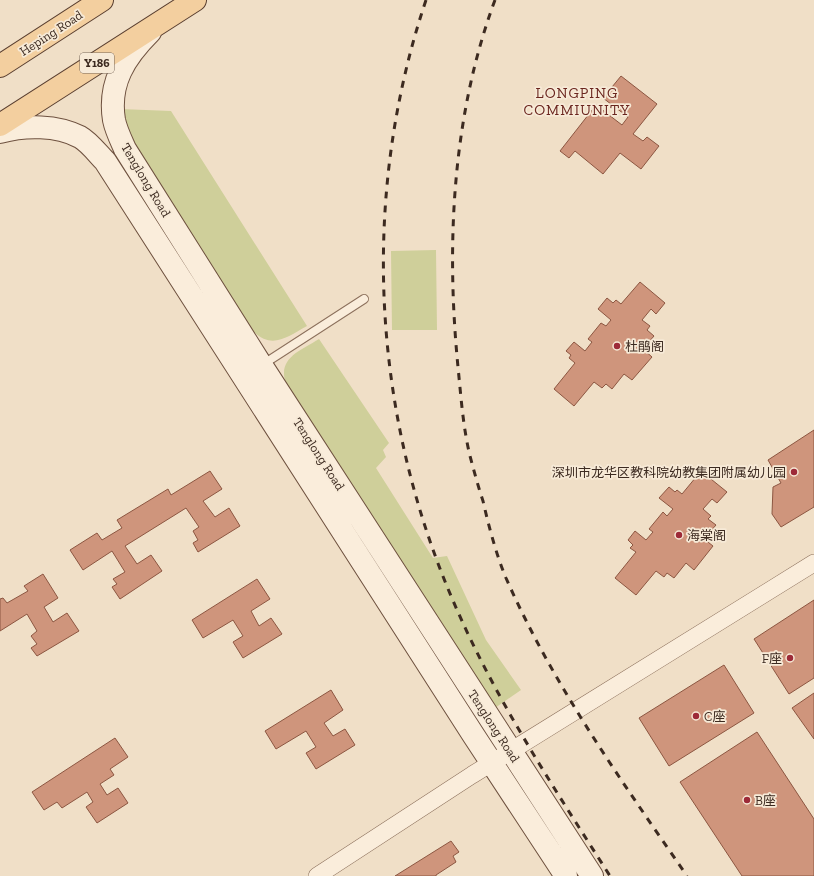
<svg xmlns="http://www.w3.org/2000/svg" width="814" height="876" font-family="'Zilla Slab','Noto Sans SC',serif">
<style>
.green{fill:#cfcf9a}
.building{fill:#cf957c;stroke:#8c5641}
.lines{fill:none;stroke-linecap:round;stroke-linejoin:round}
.lane-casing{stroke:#8c705c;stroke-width:10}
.street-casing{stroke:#8c705c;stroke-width:18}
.secondary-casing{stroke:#6e513f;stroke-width:24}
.primary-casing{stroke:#5a3f30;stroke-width:24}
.lane{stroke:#faeddb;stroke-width:8}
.street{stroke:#faeddb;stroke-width:17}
.secondary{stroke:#faeddb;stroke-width:22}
.primary{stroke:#f3cf9f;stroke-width:22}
.rail{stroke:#3c2a20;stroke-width:3;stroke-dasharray:7 7;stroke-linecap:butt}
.poi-dot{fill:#9d2a38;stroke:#f7ead7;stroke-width:1.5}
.labels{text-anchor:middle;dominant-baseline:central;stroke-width:3.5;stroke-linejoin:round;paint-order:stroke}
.shield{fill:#f7ead7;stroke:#746457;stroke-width:1}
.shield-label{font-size:12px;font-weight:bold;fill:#3c2a20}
.street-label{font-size:13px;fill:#3c2a20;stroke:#f7ead7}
.poi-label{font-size:13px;fill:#3c2a20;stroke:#f7ead7;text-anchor:start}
.quarter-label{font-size:15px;letter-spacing:1px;fill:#6a251e;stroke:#f7ead7}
</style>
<rect width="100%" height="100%" fill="#f0dfc7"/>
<path class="green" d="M120,109L171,111L307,326C287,337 272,350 253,331L130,139Z
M436,250L437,330H392L391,251Z
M319,339L389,443L383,450L386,457L376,468L433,558L447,556L486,640L521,690L495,708L286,384C277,358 300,351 319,339Z"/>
<path class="building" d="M621,76L657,104L633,134L643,141L647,137L659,146L641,169L620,153L603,174L575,151L569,158L560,151L596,105L622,125L628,117L603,98Z
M640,282L665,303L656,314L651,309L642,320L650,326L647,330L654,336L643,349L652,357L632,380L624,374L612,389L606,384L602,388L594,382L574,406L554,389L575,363L569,358L571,355L566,351L574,342L585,351L592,342L588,339L601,323L606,326L611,320L598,309L607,298L613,303L616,300L621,304Z
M814,430V507L781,527L772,514L773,487L781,483L768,460Z
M210,471L222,489L203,501L215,517L229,508L240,526L198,552L193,543L198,540L193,531L199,527L186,508L125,546L137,564L151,555L162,571L120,599L112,587L117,584L113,579L125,572L112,551L83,570L70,550L97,533L102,540L122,528L117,520L168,489L171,495Z
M701,471L727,492L717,503L712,499L703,509L711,516L708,519L716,525L704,539L713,546L694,570L686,563L674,578L667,573L664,577L656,571L636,595L615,578L636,552L630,548L633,545L628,540L635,531L646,540L653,532L649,529L663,512L667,516L673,509L659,498L669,487L675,492L677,490L682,494Z
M43,574L58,598L44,607L53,622L67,613L79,631L37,656L31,648L37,644L31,636L37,631L27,614L0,631V599L3,598L7,603L28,591L24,586Z
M257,579L270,599L251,611L259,626L271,618L282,634L243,658L233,642L243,636L233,620L203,638L192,620Z
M814,600V678L789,694L754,639Z
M724,665L754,713L669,766L639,718Z
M331,690L343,710L324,723L333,736L345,729L355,745L316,769L306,753L316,747L306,731L276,749L265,731Z
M814,693V739L792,708Z
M757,732L814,819V876H742L680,782Z
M115,738L128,757L110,769L114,775L100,784L107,795L118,788L128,803L97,823L86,807L93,802L87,792L62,808L57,802L44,810L32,792Z
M451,841L459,852L453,856L456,862L436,875V876H395Z"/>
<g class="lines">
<defs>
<path id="lane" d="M262,365L364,299"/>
<path id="street" d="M317,876L472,775L814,563"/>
<path id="secondary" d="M150,32C125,57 108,83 114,120C116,130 121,140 125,149L258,360L592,876
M0,132C25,125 57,125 80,137C89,142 98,154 105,161L474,736L566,876"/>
<path id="primary" d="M0,66L102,0
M0,125L195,0"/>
</defs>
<use href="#lane" class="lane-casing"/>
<use href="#street" class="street-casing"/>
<use href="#secondary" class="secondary-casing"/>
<use href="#primary" class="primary-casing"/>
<use href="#lane" class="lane"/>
<use href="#street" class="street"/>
<use href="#secondary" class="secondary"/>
<use href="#primary" class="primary"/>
<path class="rail" d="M426,0C359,200 372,420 458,612C499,705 556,791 610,876
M495,0C452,116 446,245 458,367C461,397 463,427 470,456C474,471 478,486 483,501C489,527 496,554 506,578C553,685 621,780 687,876"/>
</g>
<g class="poi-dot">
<circle cx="617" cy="346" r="4"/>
<circle cx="794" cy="472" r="4"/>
<circle cx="679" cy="535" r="4"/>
<circle cx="790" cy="658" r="4"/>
<circle cx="696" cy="716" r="4"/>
<circle cx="747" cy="800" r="4"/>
</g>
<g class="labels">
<rect class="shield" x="80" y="53" width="34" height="20" rx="3"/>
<g class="shield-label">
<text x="97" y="63">Y186</text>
</g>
<g class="street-label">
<text transform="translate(51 33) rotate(-33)">Heping Road</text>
<text transform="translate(146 180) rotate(59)">Tenglong Road</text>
<text transform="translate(319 454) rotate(57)">Tenglong Road</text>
<text transform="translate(494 726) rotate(57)">Tenglong Road</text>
</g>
<g class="poi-label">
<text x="625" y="346">杜鹃阁</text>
<text x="786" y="472" text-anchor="end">深圳市龙华区教科院幼教集团附属幼儿园</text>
<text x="687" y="535">海棠阁</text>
<text x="782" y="658" text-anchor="end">F座</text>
<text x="704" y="716">C座</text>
<text x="755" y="800">B座</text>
</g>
<g class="quarter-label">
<text x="577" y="93">LONGPING<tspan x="577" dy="17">COMMIUNITY</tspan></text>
</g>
</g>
</svg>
